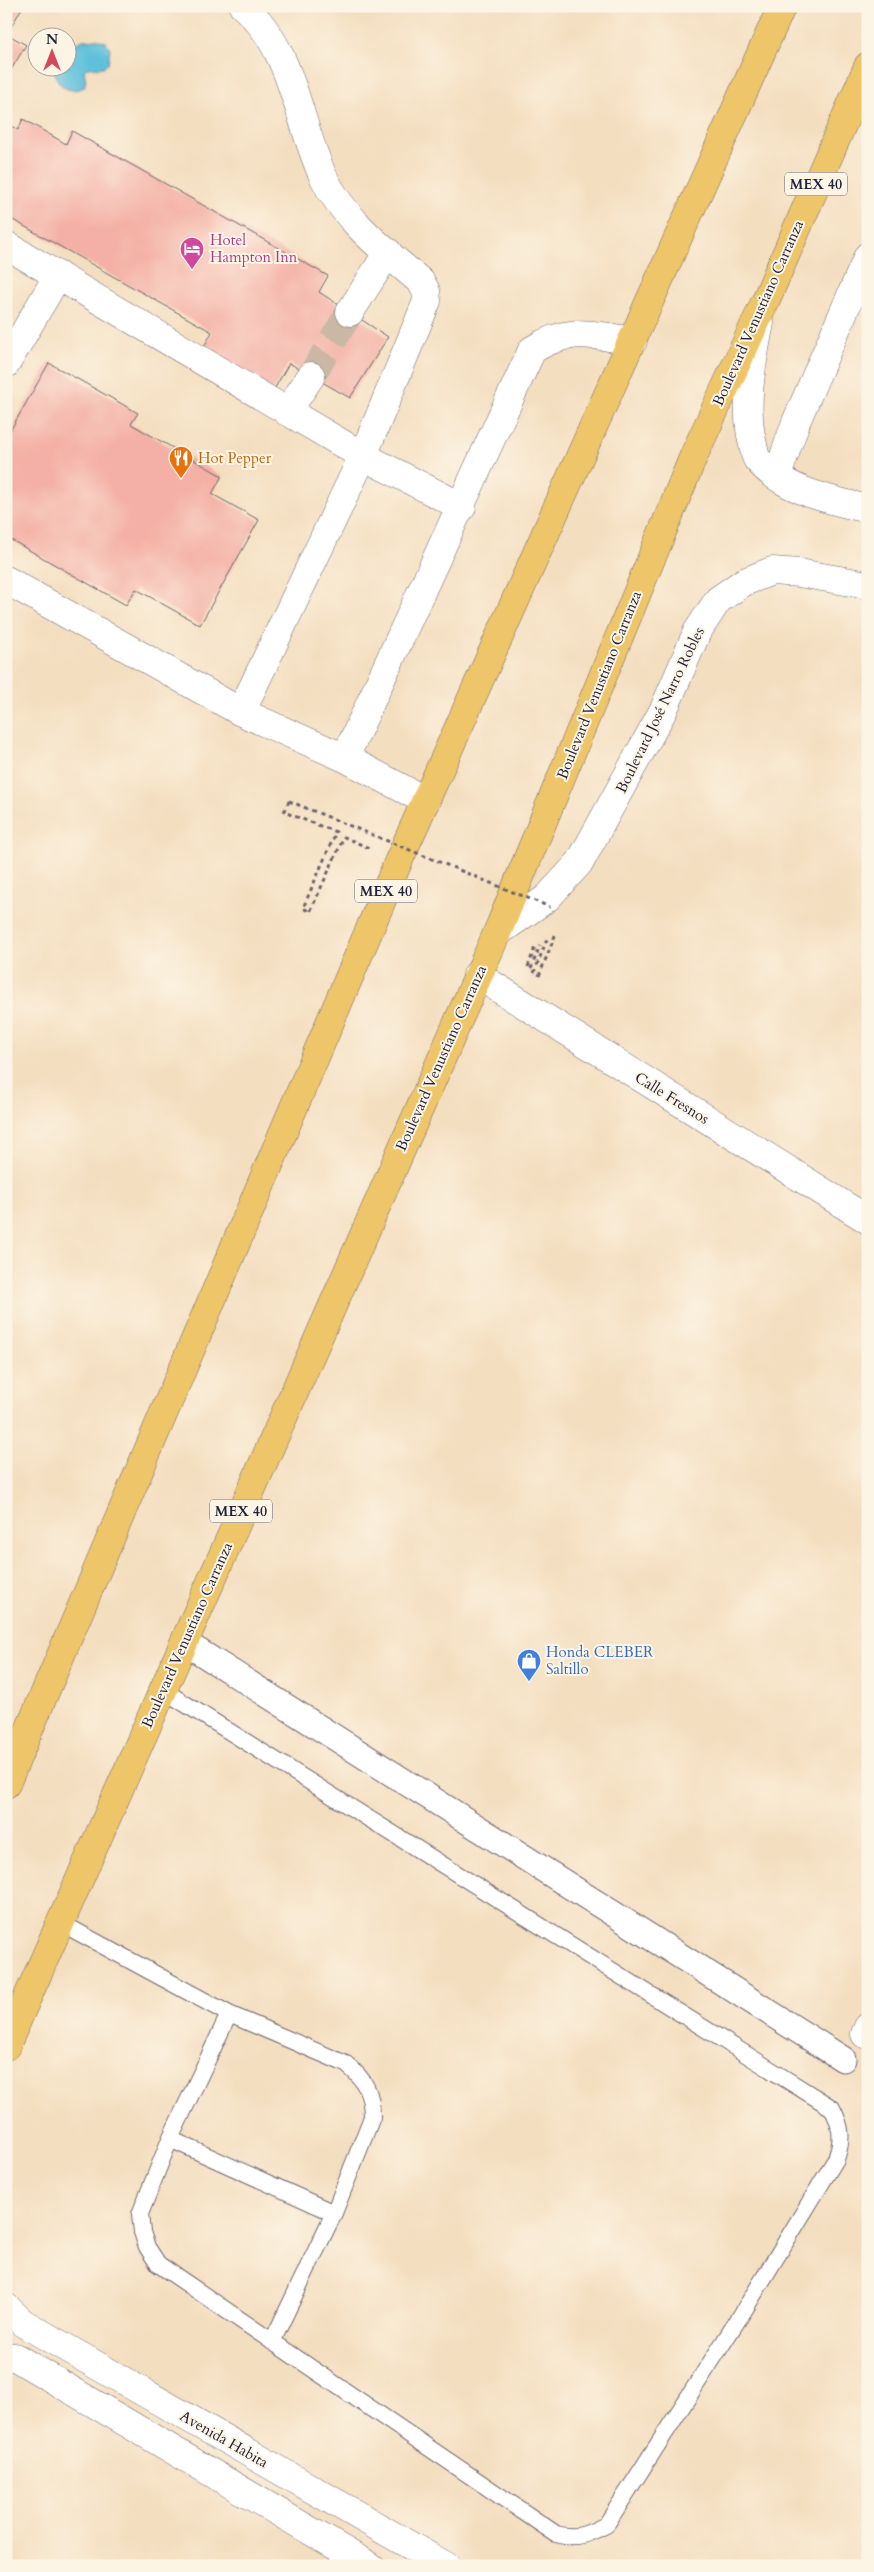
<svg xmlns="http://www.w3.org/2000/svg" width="874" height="2572" font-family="Cardo,serif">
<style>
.water{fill:#5dc0db;stroke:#40718b}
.building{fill:#f4b0a6}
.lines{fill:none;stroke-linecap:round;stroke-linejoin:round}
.minor-tunnel{stroke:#cab8a5;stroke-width:28;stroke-dasharray:28 14;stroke-linecap:butt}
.service-casing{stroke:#6c646a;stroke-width:18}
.pedestrian-casing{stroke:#6c646a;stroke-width:27}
.minor-casing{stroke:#6c646a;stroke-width:29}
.tertiary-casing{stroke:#6c646a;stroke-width:29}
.trunk-casing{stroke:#6c646a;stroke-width:29}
.path{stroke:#6c646a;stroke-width:3;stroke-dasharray:4 4;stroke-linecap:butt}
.service{stroke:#fff;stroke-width:16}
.pedestrian{stroke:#fff;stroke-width:25}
.minor{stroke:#fff;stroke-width:28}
.tertiary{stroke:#fff;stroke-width:28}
.trunk{stroke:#eec569;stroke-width:28}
.path-bridge{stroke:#6c646a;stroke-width:3;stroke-dasharray:4 4;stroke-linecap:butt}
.labels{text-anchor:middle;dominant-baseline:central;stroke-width:4;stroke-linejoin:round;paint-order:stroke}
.shield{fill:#fcf5e5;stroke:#63616e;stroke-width:1}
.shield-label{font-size:14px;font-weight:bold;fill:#22223b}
.hotel-label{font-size:15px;fill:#b23c85;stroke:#fcf5e5;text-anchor:start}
.street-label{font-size:15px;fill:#22223b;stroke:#fcf5e5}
.food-label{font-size:15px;fill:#c56008;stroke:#fcf5e5;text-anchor:start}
.shop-label{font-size:15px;fill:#366cbe;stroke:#fcf5e5;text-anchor:start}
</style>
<rect width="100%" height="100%" fill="#fcf5e5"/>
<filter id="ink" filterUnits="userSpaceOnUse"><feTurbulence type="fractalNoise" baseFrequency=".02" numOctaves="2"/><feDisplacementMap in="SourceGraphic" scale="10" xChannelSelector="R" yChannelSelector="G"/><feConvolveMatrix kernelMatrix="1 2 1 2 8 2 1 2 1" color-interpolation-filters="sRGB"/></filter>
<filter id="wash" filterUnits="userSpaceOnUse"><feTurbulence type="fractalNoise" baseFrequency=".0096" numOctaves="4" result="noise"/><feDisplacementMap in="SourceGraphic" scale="20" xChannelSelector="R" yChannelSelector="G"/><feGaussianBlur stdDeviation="1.12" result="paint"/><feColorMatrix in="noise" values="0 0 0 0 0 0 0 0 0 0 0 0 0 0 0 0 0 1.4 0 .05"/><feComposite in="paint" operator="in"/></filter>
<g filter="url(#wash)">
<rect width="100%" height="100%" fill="#f4dec0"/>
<path class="water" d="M97,39L106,42L110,48L108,64C98,72 91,64 84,70L86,81L84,87C67,95 56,85 54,68H68V47L83,40Z"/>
<g id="blocks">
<path class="building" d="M6,6H23L7,34L26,45L6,78Z
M23,119L66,144L72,131L328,276L319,292L388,337L350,398L289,363L271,395L200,354L212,332L6,216V123L18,130Z
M49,363L138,413L131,424L222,476L212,494L259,520L200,625L136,589L126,605L6,537V438Z"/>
</g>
</g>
<g filter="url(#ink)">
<use href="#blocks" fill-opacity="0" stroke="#6c646a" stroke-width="1"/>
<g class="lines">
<path class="minor-tunnel" d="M311,376L350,312"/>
<defs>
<path id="service" d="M163,1690L832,2108C842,2127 843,2139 836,2159L743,2312L606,2525C588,2534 576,2540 556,2534L158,2264L147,2247L142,2232L140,2214L170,2139L229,2014
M61,1923L229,2014L346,2064C365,2079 372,2093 372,2117L334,2213L272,2342
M170,2139L334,2213"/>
<path id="pedestrian" d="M184,1642L843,2059"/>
<path id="minor" d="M6,245L363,456L462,507
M350,312L388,252
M6,364L58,275
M287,412L311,376
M6,580L241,712L345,758L426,801
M241,712L363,456L427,301L426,291L421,282C385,251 343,219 323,176C297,120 293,48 243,6
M345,758L532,350C570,326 592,335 633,341
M477,975L868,1220
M865,2034L868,2027
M6,2307L23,2323L446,2566
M6,2357H15L370,2566"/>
<path id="tertiary" d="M760,323C752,363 743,405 753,445C754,449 755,456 757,459C783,491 831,500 868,509
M777,476L796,422L868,256
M497,933L547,898L580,862L664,709L697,632L718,600L744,582L772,571L799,573L868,585"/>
<path id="trunk" d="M6,1784L399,860L782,6
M6,2046L497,933L694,455L765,302L868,66"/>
</defs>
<use href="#service" class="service-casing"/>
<use href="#pedestrian" class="pedestrian-casing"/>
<use href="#minor" class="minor-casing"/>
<use href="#tertiary" class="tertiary-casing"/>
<use href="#trunk" class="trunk-casing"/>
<path class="path" d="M289,801L284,812L336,832L303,908L310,912L344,837L369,848
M528,967L535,947
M531,969L540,945
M534,973L547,939
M539,976L556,933"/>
<use href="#service" class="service"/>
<use href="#pedestrian" class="pedestrian"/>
<use href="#minor" class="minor"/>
<use href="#tertiary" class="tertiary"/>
<use href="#trunk" class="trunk"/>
<path class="path-bridge" d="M289,801L550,907"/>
</g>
</g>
<defs>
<symbol id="hotel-pin" viewBox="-11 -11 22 30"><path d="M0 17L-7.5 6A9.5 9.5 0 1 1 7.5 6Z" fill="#d1479c" stroke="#fcf5e5"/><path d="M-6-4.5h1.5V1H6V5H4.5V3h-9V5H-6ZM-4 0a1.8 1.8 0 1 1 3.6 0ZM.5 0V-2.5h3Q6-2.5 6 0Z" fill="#fff"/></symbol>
<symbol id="restaurant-pin" viewBox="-11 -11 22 30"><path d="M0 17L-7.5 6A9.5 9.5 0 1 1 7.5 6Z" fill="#e8710a" stroke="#fcf5e5"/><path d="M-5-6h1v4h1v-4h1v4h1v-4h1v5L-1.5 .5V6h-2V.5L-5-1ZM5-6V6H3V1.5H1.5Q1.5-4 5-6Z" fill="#fff"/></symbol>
<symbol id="shop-pin" viewBox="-11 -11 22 30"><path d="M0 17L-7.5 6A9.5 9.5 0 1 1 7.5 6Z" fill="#3f7fe0" stroke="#fcf5e5"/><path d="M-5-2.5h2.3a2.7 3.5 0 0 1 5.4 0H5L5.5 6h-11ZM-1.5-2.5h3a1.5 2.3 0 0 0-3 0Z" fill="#fff"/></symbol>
</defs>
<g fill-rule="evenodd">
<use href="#hotel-pin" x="178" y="235" width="28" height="38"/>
<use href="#restaurant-pin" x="167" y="444" width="28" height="38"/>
<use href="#shop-pin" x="515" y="1647" width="28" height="38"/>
</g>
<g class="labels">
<g class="shield">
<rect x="785" y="172.5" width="62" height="23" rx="4"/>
<rect x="355" y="879.5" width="62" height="23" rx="4"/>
<rect x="210" y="1499.5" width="62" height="23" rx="4"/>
</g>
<g class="shield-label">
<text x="816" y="184">MEX 40</text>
<text x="386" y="891">MEX 40</text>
<text x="241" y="1511">MEX 40</text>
</g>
<g class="hotel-label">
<text x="210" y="240">Hotel<tspan x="210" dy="17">Hampton Inn</tspan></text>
</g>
<g class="street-label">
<text transform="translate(758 313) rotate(-66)">Boulevard Venustiano Carranza</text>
<text transform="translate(599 685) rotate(-68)">Boulevard Venustiano Carranza</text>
<text transform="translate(660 710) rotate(-64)">Boulevard José Narro Robles</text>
<text transform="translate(441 1058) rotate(-66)">Boulevard Venustiano Carranza</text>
<text transform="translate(672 1098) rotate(32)">Calle Fresnos</text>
<text transform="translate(187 1635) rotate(-66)">Boulevard Venustiano Carranza</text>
<text transform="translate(224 2439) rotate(30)">Avenida Habita</text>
</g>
<g class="food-label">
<text x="198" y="458">Hot Pepper</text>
</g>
<g class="shop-label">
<text x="546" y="1652">Honda CLEBER<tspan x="546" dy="17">Saltillo</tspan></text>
</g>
</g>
<rect width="874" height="2572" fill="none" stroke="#fcf5e5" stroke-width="25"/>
<g transform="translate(52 52)"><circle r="24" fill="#fcf5e5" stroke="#a5a1a1"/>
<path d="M0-4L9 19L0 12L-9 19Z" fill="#d1495b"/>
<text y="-8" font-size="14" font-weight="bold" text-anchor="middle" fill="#22223b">N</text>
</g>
</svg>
